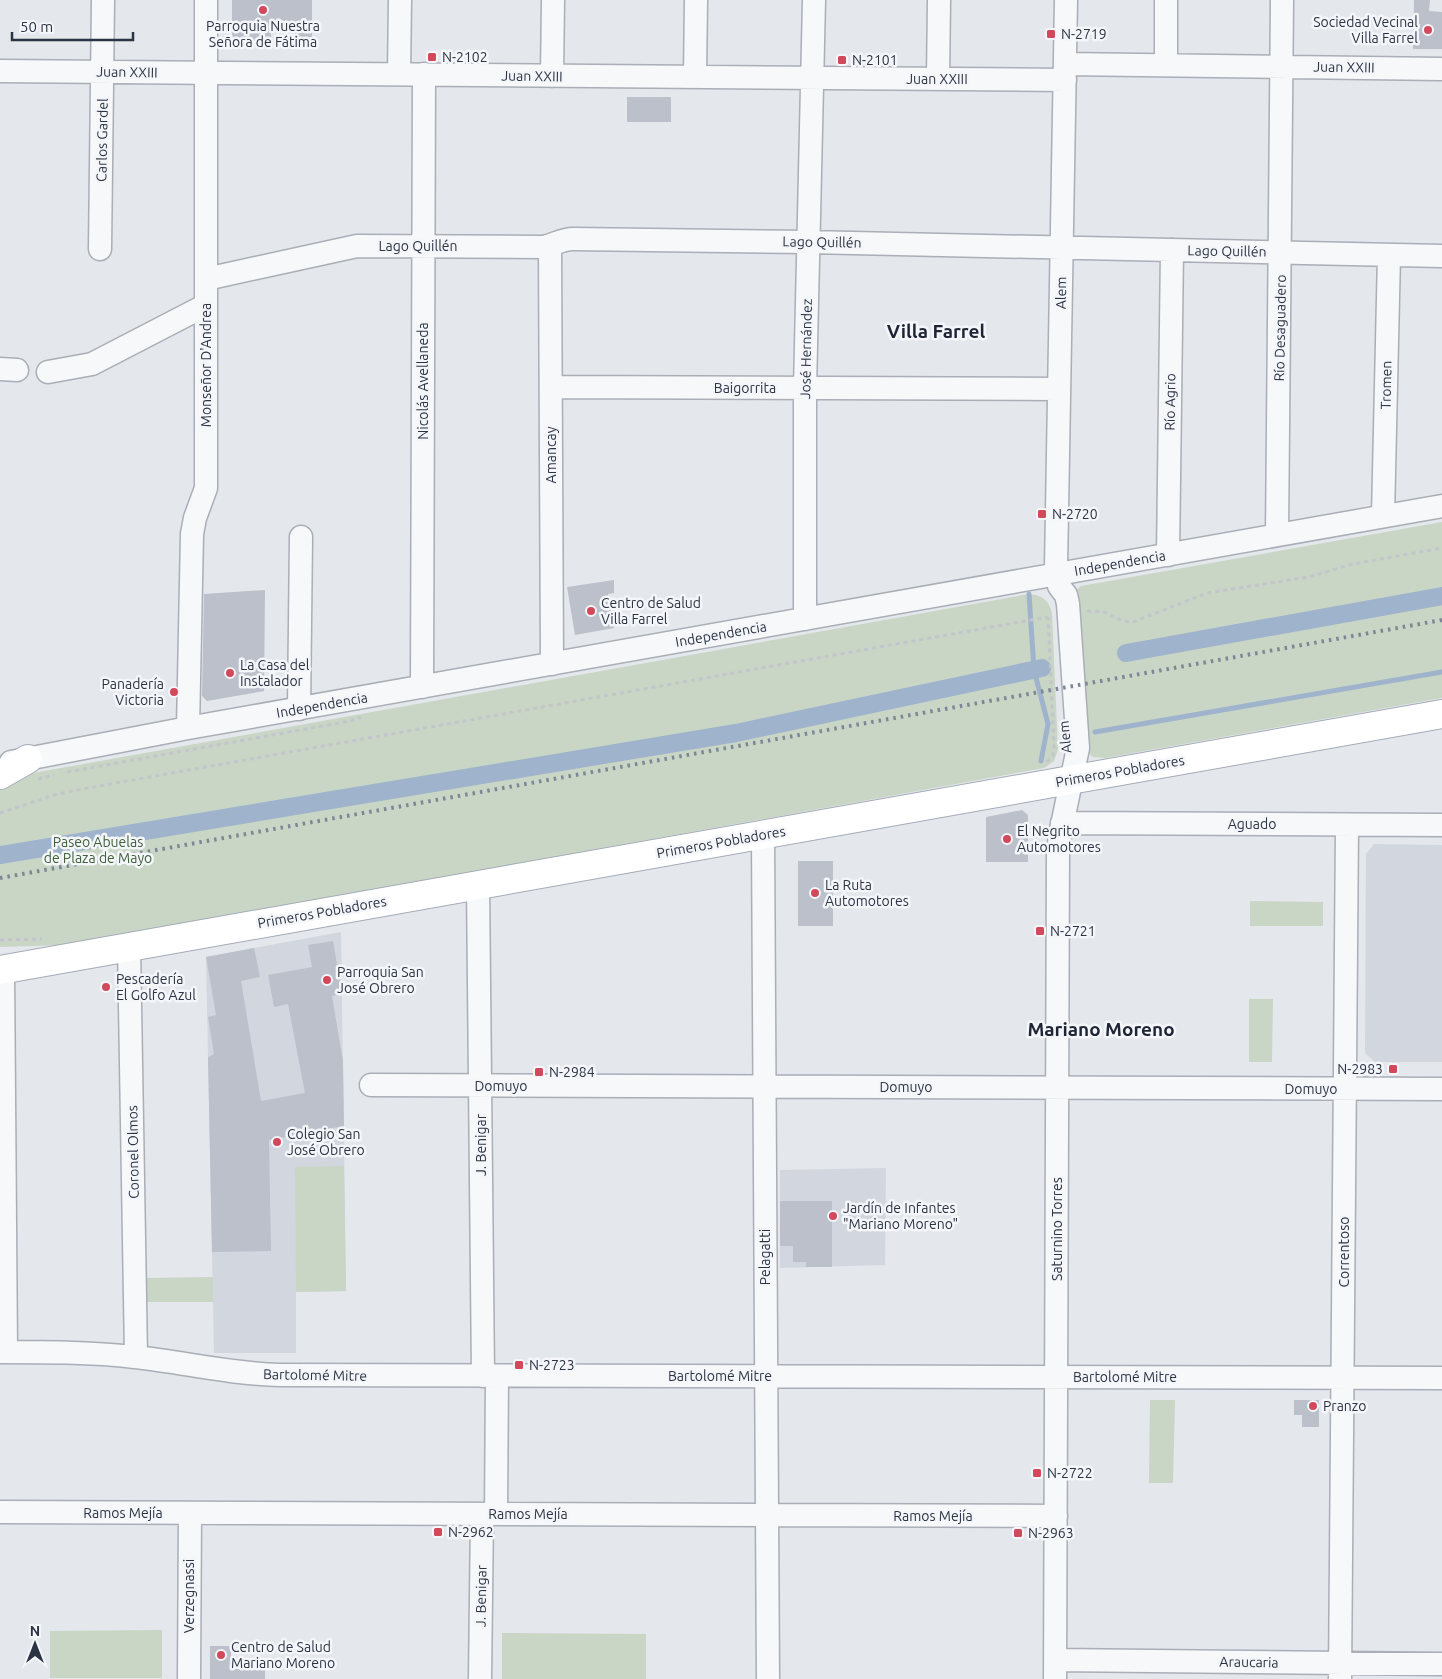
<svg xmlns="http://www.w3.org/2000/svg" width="1442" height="1679" font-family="Ubuntu,sans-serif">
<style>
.built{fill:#d2d6de}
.green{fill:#c9d6c5}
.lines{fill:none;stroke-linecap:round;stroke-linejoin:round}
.stream{stroke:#9fb4cc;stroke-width:5}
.canal{stroke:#9fb4cc;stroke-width:18}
.building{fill:#bbc0ca}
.minor-casing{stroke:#a9aeb7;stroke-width:25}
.major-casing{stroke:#a3abb8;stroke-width:30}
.path{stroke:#c2c5cb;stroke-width:3;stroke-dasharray:4 4;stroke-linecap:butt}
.minor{stroke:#f7f8fa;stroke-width:22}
.major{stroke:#fff;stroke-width:28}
.rail{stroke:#7d8696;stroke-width:4;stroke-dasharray:2.5 5;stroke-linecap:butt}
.poi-dot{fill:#d1495b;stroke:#f4f6f9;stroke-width:2}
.labels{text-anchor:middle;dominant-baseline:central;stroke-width:5;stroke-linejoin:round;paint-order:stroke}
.poi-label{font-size:14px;fill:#2b3445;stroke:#f4f6f9;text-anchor:start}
.street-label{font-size:14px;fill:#2b3445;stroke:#f4f6f9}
.park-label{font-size:14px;fill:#3f6138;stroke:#f4f6f9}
.district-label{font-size:19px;font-weight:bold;fill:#1d2536;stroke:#f4f6f9}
</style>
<rect width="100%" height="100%" fill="#e4e7ec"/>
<path class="built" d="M1374,844L1442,845V1062H1375L1365,1053L1366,854Z
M341,932L346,1291L296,1292V1353H214L206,957Z
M886,1168L885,1265L780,1268V1170Z"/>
<path class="green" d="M1442,522V698L1105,758L1093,757L1085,750L1074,592L1081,586Z
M1029,594C1042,595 1049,600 1052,613L1058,750L1054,761L1044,768L118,936L65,945L0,947V785L32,773L50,770Z
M1250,901L1323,902V926H1250Z
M1249,999H1273L1272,1062H1249Z
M344,1166L346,1291L296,1292L295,1167Z
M213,1277V1302H146V1278Z
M1150,1400H1175L1173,1483H1149Z
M162,1630V1678H50V1631Z
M502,1633L646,1634V1679H502Z"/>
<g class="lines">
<path class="stream" d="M1029,594L1034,670L1048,724L1041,761
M1095,732L1442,672"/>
<path class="canal" d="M1126,653L1442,596
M0,855L736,733L1042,668"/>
</g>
<path class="building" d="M232,0H312V40H295V21H271V41H232Z
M1414,0H1430L1429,11L1442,12V49H1413Z
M627,97H671V122H627Z
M614,580V593L608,594L614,628L575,635L567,587Z
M265,590L264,691L207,701L202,696L204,594Z
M1022,810L1028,815V862H986V817Z
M798,861H833V926H798Z
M333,941L342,994L332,996L343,1061L344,1126L269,1140L271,1251L212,1252L208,1057L214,1054L208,1017L216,1015L206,957L254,948L260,977L241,981L261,1101L305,1093L288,1004L274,1007L268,975L312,967L308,945Z
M780,1201H832V1267H806V1262H793V1246H780Z
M1294,1400H1319V1427H1302V1415H1294Z
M210,1646H231V1664H265V1679H210Z"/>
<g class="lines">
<defs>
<path id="minor" d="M1166,0V65
M1065,64L1442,69
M0,71L1065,80
M399,74L400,0
M552,76L553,0
M695,77L696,0
M938,79L939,0
M550,246L552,664
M100,249L103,0
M206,279L357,246L543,247C554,245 562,239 573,239L808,242L1442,256
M0,369L17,370
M48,372L92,364L206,305
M551,387L1059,389
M1383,516L1389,255
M1277,535L1282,0
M1168,555L1172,250
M805,619V389L814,0
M422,687L424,74
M299,709L301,537
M188,728L192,534L195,518L206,488V0
M11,762L188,728L1442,506
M1062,823L1442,825
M763,835L768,1679
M478,885L483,1376
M129,946L136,1357
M3,969L6,1352
M371,1085L1442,1089
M0,1352C45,1352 90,1352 135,1357C183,1362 231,1374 280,1375L1442,1378
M0,1512L1056,1516
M496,1514L497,1376
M1055,1660L1442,1664
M189,1679L190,1513
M480,1679L482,1514
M1055,1679L1058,853L1060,835L1078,748L1068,604L1066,595L1059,586L1056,568L1066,0
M1340,1679L1347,825"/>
<path id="major" d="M0,775L28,759
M0,970L1442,714"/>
</defs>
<use href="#minor" class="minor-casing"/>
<use href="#major" class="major-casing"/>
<path class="path" d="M1087,611L1104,612L1123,621L1133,622L1207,593L1308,577L1353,564L1442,548
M1047,762L1053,755L1054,746L1048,617
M67,772L350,721L361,717
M38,779L54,775
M0,813L54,795L82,789L1048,617
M0,940L42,939"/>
<use href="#minor" class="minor"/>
<use href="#major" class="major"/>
<path class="rail" d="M0,878L1442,620"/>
</g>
<g class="poi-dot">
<circle cx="263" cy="10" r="5"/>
<circle cx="1428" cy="30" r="5"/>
<rect x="1046" y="29" width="10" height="10" rx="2.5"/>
<rect x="427" y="52" width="10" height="10" rx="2.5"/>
<rect x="837" y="55" width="10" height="10" rx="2.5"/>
<rect x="1037" y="509" width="10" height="10" rx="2.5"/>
<circle cx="591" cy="611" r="5"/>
<circle cx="230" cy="673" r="5"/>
<circle cx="174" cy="692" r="5"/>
<circle cx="1007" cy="839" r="5"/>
<circle cx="815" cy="893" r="5"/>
<rect x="1035" y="926" width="10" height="10" rx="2.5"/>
<circle cx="327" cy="980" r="5"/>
<circle cx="106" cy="987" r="5"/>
<rect x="1388" y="1064" width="10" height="10" rx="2.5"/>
<rect x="534" y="1067" width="10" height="10" rx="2.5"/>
<circle cx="277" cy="1142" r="5"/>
<circle cx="833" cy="1216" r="5"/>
<rect x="514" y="1360" width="10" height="10" rx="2.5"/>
<circle cx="1313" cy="1406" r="5"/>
<rect x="1032" y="1468" width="10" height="10" rx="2.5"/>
<rect x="433" y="1527" width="10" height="10" rx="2.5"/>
<rect x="1013" y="1528" width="10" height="10" rx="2.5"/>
<circle cx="221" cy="1655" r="5"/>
</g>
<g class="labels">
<g class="poi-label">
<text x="1418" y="22" text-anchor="end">Sociedad Vecinal<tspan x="1418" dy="16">Villa Farrel</tspan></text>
<text x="263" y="26" text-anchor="middle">Parroquia Nuestra<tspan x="263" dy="16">Señora de Fátima</tspan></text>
<text x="1061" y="34">N-2719</text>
<text x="442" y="57">N-2102</text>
<text x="852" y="60">N-2101</text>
<text x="1052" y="514">N-2720</text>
<text x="601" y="603">Centro de Salud<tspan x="601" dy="16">Villa Farrel</tspan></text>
<text x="240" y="665">La Casa del<tspan x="240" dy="16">Instalador</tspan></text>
<text x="164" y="684" text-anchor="end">Panadería<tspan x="164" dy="16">Victoria</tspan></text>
<text x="1017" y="831">El Negrito<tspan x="1017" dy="16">Automotores</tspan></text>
<text x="825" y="885">La Ruta<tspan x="825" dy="16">Automotores</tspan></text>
<text x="1050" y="931">N-2721</text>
<text x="337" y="972">Parroquia San<tspan x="337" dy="16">José Obrero</tspan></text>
<text x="116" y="979">Pescadería<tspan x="116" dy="16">El Golfo Azul</tspan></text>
<text x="1383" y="1069" text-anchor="end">N-2983</text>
<text x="549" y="1072">N-2984</text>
<text x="287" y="1134">Colegio San<tspan x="287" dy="16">José Obrero</tspan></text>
<text x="843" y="1208">Jardín de Infantes<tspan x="843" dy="16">"Mariano Moreno"</tspan></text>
<text x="529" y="1365">N-2723</text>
<text x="1323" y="1406">Pranzo</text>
<text x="1047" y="1473">N-2722</text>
<text x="448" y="1532">N-2962</text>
<text x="1028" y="1533">N-2963</text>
<text x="231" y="1647">Centro de Salud<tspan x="231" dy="16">Mariano Moreno</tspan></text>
</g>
<g class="street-label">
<text transform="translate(1344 67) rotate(1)">Juan XXIII</text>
<text transform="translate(127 72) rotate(1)">Juan XXIII</text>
<text transform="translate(532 76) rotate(1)">Juan XXIII</text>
<text x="937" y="79">Juan XXIII</text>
<text transform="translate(102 140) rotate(-89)">Carlos Gardel</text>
<text transform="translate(822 242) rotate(1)">Lago Quillén</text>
<text x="418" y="246">Lago Quillén</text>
<text transform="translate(1227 251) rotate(1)">Lago Quillén</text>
<text transform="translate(1061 293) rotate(-89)">Alem</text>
<text transform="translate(1280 328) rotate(-89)">Río Desaguadero</text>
<text transform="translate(806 349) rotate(-89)">José Hernández</text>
<text transform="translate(206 365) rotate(-90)">Monseñor D'Andrea</text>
<text transform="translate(423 381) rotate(-90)">Nicolás Avellaneda</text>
<text transform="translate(1386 385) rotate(-89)">Tromen</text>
<text x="745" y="388">Baigorrita</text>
<text transform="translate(1170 402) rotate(-89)">Río Agrio</text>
<text transform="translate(551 455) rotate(-90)">Amancay</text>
<text transform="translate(1120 563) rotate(-10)">Independencia</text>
<text transform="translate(721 634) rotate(-10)">Independencia</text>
<text transform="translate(322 705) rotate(-10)">Independencia</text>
<text transform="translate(1065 737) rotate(-95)">Alem</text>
<text transform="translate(1120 771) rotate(-10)">Primeros Pobladores</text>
<text x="1252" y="824">Aguado</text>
<text transform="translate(721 842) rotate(-10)">Primeros Pobladores</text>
<text transform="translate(322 912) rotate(-10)">Primeros Pobladores</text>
<text x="501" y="1086">Domuyo</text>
<text x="906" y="1087">Domuyo</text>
<text x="1311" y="1089">Domuyo</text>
<text transform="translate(481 1145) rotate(-90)">J. Benigar</text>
<text transform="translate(133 1152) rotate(-91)">Coronel Olmos</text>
<text transform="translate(1057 1229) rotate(-90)">Saturnino Torres</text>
<text transform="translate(1344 1252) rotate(-90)">Correntoso</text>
<text transform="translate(765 1257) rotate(-90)">Pelagatti</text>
<text transform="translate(315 1375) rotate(1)">Bartolomé Mitre</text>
<text x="720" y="1376">Bartolomé Mitre</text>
<text x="1125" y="1377">Bartolomé Mitre</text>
<text x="123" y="1513">Ramos Mejía</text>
<text x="528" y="1514">Ramos Mejía</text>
<text x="933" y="1516">Ramos Mejía</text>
<text transform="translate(189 1596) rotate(-90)">Verzegnassi</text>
<text transform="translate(481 1596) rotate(-89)">J. Benigar</text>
<text transform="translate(1249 1662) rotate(1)">Araucaria</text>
</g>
<g class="park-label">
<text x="98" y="842">Paseo Abuelas<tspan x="98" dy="16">de Plaza de Mayo</tspan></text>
</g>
<g class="district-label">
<text x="936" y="331">Villa Farrel</text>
<text x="1101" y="1029">Mariano Moreno</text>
</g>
</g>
<g transform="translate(35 1644)" stroke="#f4f6f9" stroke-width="4" paint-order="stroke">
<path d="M0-4L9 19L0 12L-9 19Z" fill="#2b3445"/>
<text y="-8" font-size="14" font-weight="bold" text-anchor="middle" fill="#2b3445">N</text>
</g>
<path d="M12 32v8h121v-8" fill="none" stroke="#2b3445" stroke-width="2.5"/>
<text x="20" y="32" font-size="15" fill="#2b3445" stroke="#f4f6f9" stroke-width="4" paint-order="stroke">50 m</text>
</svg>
